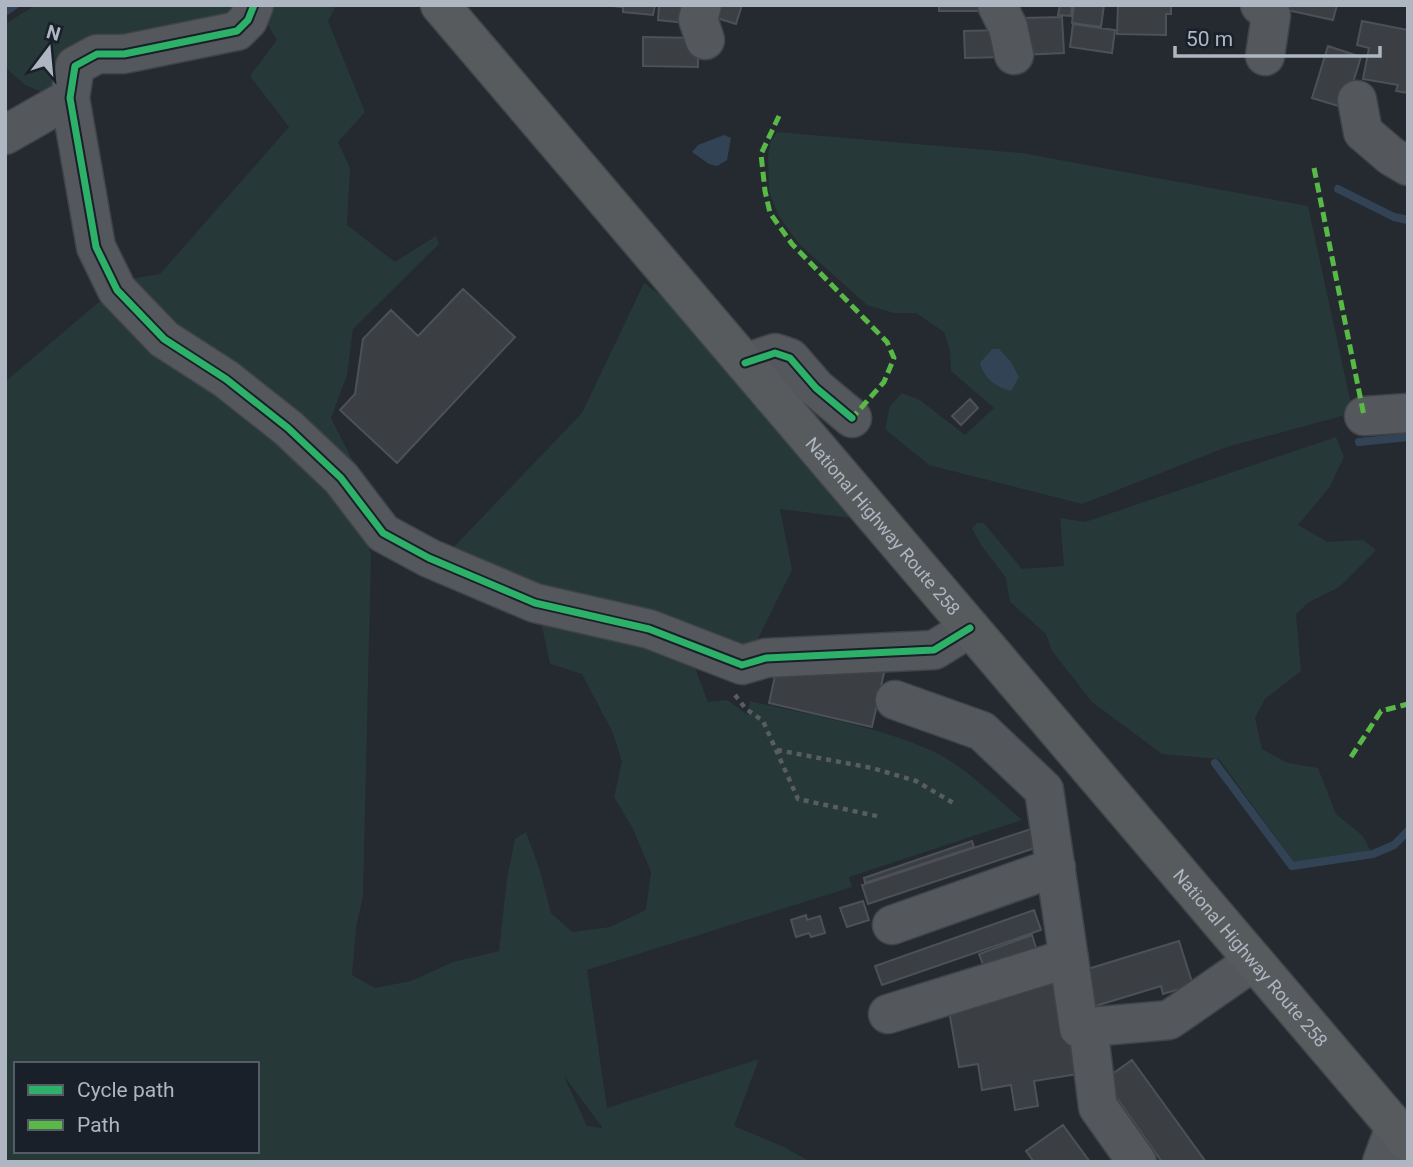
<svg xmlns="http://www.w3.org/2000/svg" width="1413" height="1167" font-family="Roboto,sans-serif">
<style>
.green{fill:#263837;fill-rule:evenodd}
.water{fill:#334356}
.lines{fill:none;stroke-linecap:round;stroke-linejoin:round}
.stream{stroke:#334356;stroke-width:8}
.building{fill:#3b3f44;stroke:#4c5157;stroke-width:2}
.minor-casing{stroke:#404448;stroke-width:41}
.highway-casing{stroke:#41464b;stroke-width:41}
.path{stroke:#585d62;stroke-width:4.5;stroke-dasharray:5 5;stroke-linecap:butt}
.minor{stroke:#54585d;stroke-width:38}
.highway{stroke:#585b5e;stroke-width:38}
.quiet{stroke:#58b947;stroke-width:5;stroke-dasharray:10 5;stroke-linecap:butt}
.cycleway-casing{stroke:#192029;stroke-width:11}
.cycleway{stroke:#2db169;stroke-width:7}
.labels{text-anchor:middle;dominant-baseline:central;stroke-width:6;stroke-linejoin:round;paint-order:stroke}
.street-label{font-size:18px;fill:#adb6c1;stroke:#192029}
</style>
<rect width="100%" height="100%" fill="#242a2f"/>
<path class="green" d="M36,5H248L245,12L56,77L51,86L42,92L25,85L5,67V24Z
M261,5H336L328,21L365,112L338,142L350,168L347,225L395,262L436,236L439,244L353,329L347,375L331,418L377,508L237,379L123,280L160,274L289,127L250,76L277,40L259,11Z
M777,132L1022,153L1308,206L1351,404L1342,416L1227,447L1082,504L929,465L885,429L890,406L902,393L920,400L965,435L994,408L951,371L950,351L944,332L916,313H894L867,305L799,244L778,215L769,191L768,157L770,143Z
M644,283L669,301L851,518L780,509L792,570L755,645L728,652L520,590L449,552L582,413Z
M107,295L267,431L357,521L371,554L363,897L356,928L352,975L375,988L411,981L453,962L499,951L507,878L515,839L526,832L540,871L551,913L572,932L610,927L646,910L651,872L633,829L614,797L622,762L613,733L582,674L550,664L540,617L692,660L708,702L727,700L748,715L750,701C809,715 872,725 928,749C963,764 993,795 1022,820L849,877L852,887L587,970L607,1108L759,1059L734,1126L784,1147L811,1162H5V382ZM16,1064H257V1151H16ZM564,1076L602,1127L601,1128L587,1126Z
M1336,437L1344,457L1329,488L1298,525L1328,542L1363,540L1376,550L1339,587L1309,602L1296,614L1301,671L1265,699L1255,718L1262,749L1288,763L1318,768L1336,814L1363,836L1370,850L1355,854L1294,862L1219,759L1162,754L1092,702L1052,651L1046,634L1010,602L1006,578L981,545L972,528L977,523H984L1022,569L1064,566L1060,518L1085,522Z"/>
<path class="water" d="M724,135L731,138L727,160L717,166L709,164L692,152L698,145Z
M992,349H999L1011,362L1019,377L1011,391C996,387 984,379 980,363Z"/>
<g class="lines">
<path class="stream" d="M5,12L15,5
M1338,189L1394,217L1408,220
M1359,442L1408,437
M1215,763L1292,866L1373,854L1394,845L1408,831"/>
</g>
<path class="building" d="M600,5H655L653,15L623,12V7Z
M659,5H686L685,23L658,20Z
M710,5H742L736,24L707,15Z
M939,5H981V11H939Z
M1060,5H1072L1071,16L1058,15Z
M1074,5H1104L1101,27L1072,23Z
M1118,5H1171V14H1166V35L1117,34Z
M1288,5H1337L1333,20L1287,10Z
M1062,17L1064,53L1022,55L1021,18Z
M1362,21L1408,30V93L1396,91L1398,85L1363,79L1369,48L1357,45Z
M1073,24L1115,30L1112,53L1070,47Z
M1003,30L1004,57L965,58L964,31Z
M643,37L698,38V67L643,66Z
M1328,46L1361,57L1345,108L1312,98Z
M463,289L515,337L397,463L340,410L355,394L363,339L391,310L418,336Z
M970,399L978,408L961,425L952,416Z
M886,664L872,727L769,703L775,676Z
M1031,829L1038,847L868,904L862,885Z
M972,841L974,847L865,883L864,878Z
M863,901L869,920L847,927L840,908Z
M1034,910L1041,930L882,985L875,966Z
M806,915L807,920L820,916L825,933L811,937L809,933L796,937L791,920Z
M1032,935L1038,954L986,972L979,954Z
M1179,941L1193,985L1163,994L1161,986L1089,1008L1078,972Z
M1056,972L1078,1074L1034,1081L1038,1106L1015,1110L1011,1085L982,1090L978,1064L959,1067L949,1011Z
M1132,1060L1206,1162H1162L1104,1080Z
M1063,1125L1090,1162H1034L1026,1151Z"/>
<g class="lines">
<defs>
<path id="minor" d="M254,5L248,20L237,31L124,54H97L75,66L70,98L96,247L117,290L164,339L226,379L288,428L341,478L383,533L429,558L535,603L649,629L742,665L766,658L934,650L970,628
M702,5L698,19L705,40
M997,5L1008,27L1014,55
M1260,5L1271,15L1265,56
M1357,100L1363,132L1391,156L1408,166
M5,135L70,98
M745,363L775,353L790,358L816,388L852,418
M1364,416L1408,413
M895,700L982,731L1044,790L1079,1028L1169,1020L1254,961
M892,925L1056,867
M888,1014L1069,958
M1088,1027L1098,1107L1137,1162
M1382,1162L1395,1127"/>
<g id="highway">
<path id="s1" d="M440,5L1408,1142"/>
</g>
</defs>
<use href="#minor" class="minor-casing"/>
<use href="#highway" class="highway-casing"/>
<path class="path" d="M735,695L746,709L763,721L798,799L881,817
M777,750L872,768L916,781L955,804"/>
<use href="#minor" class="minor"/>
<use href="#highway" class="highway"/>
<path class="quiet" d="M779,116L761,154L765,191L770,213L792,244L887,342L894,358L884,382L852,418
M1314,168L1364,416
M1351,757L1381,711L1408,704"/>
<defs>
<path id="cycleway" d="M254,5L248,20L237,31L124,54H97L75,66L70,98L96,247L117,290L164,339L226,379L288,428L341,478L383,533L429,558L535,603L649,629L742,665L766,658L934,650L970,628
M745,363L775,353L790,358L816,388L852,418"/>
</defs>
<use href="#cycleway" class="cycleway-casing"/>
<use href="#cycleway" class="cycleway"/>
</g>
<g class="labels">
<g class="street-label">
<text stroke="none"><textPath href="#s1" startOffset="684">National Highway Route 258</textPath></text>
<text stroke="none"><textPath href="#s1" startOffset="1251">National Highway Route 258</textPath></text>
</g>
</g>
<rect width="1413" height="1167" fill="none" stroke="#adb6c1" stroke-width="14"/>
<rect x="14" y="1062" width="245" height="91" fill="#192029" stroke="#545c66" stroke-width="2"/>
<rect x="28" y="1085" width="35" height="10" fill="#2db169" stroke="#545c66" stroke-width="2"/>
<text x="77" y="1097" font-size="21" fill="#adb6c1">Cycle path</text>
<rect x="28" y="1120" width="35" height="10" fill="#58b947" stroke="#545c66" stroke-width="2"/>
<text x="77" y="1132" font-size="21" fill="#adb6c1">Path</text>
<g transform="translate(49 49) rotate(16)" stroke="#192029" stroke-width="5" paint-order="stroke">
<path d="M0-5L12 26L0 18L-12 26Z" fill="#adb6c1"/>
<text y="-10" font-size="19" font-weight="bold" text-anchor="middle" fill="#adb6c1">N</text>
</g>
<path d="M1175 46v10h205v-10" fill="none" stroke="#adb6c1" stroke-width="3.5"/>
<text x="1186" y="46" font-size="21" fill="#adb6c1" stroke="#192029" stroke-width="5" paint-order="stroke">50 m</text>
</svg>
